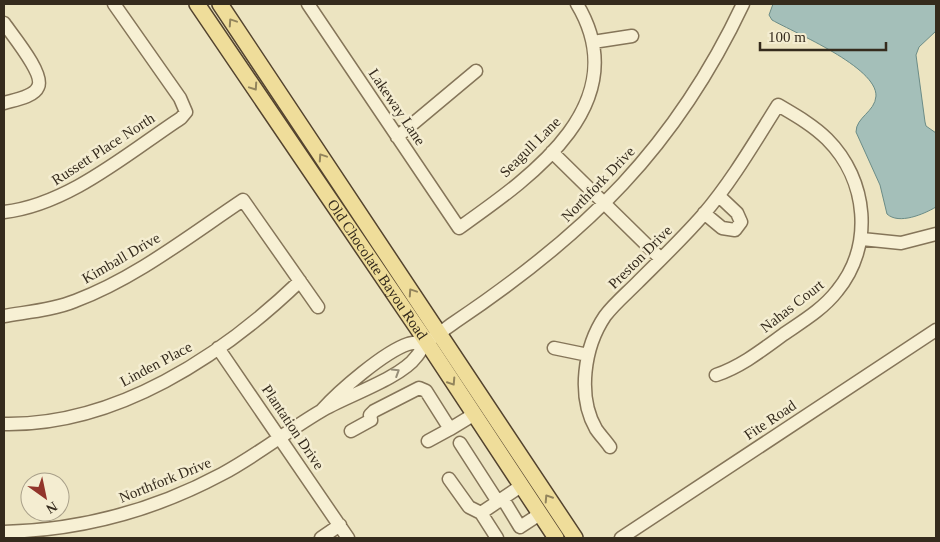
<svg xmlns="http://www.w3.org/2000/svg" width="940" height="542" font-family="Georgia,serif">
<style>
.water{fill:#a4bfb9;stroke:#6b8c87}
.lines{fill:none;stroke-linecap:round;stroke-linejoin:round}
.minor-casing{stroke:#857559;stroke-width:15}
.major-casing{stroke:#53432e;stroke-width:18}
.minor{stroke:#f7f0d4;stroke-width:12}
.major{stroke:#efdd9a;stroke-width:15}
.oneway{stroke:#92845c}
.oneway2{stroke:#968e78}
.labels{text-anchor:middle;dominant-baseline:central;stroke-width:5;stroke-linejoin:round;paint-order:stroke}
.street-label{font-size:15px;fill:#352b1d;stroke:#f4edd1}
</style>
<rect width="100%" height="100%" fill="#ece4c1"/>
<path class="water" d="M773,4H936V31L919,47L916,55L925,122L926,126L936,133V207C924,214 899,225 887,214L880,185L856,132C856,117 875,112 876,96C877,67 795,33 772,20L769,15Z"/>
<g class="lines">
<defs>
<path id="minor" d="M308,4L459,228C531,177 637,104 577,4
M4,23C12,35 45,74 38,87C34,97 14,100 4,103
M593,42L632,36
M397,137L476,71
M552,152L661,259
M4,212C68,205 128,153 181,118L186,112L180,98L114,4
M704,213L722,228L735,230L741,222L737,213L719,196
M862,239L901,243L936,234
M4,316C27,312 53,310 75,301C136,278 189,236 243,200L318,307
M218,348L348,538
M554,348L588,355
M322,410C339,391 384,352 408,344C414,342 421,343 427,341C437,336 446,328 455,322C586,234 675,148 743,4
M4,424C116,426 222,356 300,281
M351,431L371,420L370,415L374,411L419,388L426,391L450,429L473,415
M428,441L450,429
M460,443L498,502
M610,447C606,441 600,435 596,429C577,396 584,347 605,316C614,304 626,294 637,283C659,261 682,239 703,215C732,181 754,143 778,105C795,115 813,125 827,139C868,180 874,246 837,291C823,309 803,321 784,334C762,350 742,366 716,375
M449,479L469,507L481,513
M503,499L520,527L540,514
M4,532C81,530 153,511 222,474C256,456 287,431 321,411C344,397 401,378 416,357C420,353 423,346 426,341
M321,538L340,525
M497,538L481,513L521,486
M621,538L936,330"/>
<g id="major">
<path id="s1" d="M197,4L426,341L556,538"/>
<path d="M220,4L575,538"/>
</g>
</defs>
<use href="#minor" class="minor-casing"/>
<use href="#major" class="major-casing"/>
<use href="#minor" class="minor"/>
<use href="#major" class="major"/>
</g>
<defs><path id="oneway-chevron" d="M-2-3.5L2.5 0L-2 3.5" fill="none" stroke-width="1.6" stroke-linecap="round" stroke-linejoin="round" transform="scale(1.25)"/></defs>
<g class="oneway">
<use href="#oneway-chevron" transform="translate(232 22) rotate(-124)"/>
<use href="#oneway-chevron" transform="translate(254 87) rotate(56)"/>
<use href="#oneway-chevron" transform="translate(322 157) rotate(-124)"/>
<use href="#oneway-chevron" transform="translate(412 292) rotate(-124)"/>
<use href="#oneway-chevron" transform="translate(452 382) rotate(57)"/>
<use href="#oneway-chevron" transform="translate(548 498) rotate(-123)"/>
</g>
<use class="oneway2" href="#oneway-chevron" transform="translate(396 372) rotate(-32)"/>
<g class="labels">
<g class="street-label">
<text transform="translate(397 107) rotate(56)">Lakeway Lane</text>
<text transform="translate(530 147) rotate(-45)">Seagull Lane</text>
<text transform="translate(103 149) rotate(-33)">Russett Place North</text>
<text transform="translate(598 184) rotate(-46)">Northfork Drive</text>
<text transform="translate(640 257) rotate(-45)">Preston Drive</text>
<text transform="translate(121 258) rotate(-30)">Kimball Drive</text>
<text stroke="none"><textPath href="#s1" startOffset="321">Old Chocolate Bayou Road</textPath></text>
<text transform="translate(792 306) rotate(-38)">Nahas Court</text>
<text transform="translate(156 364) rotate(-28)">Linden Place</text>
<text transform="translate(770 420) rotate(-34)">Fite Road</text>
<text transform="translate(293 427) rotate(56)">Plantation Drive</text>
<text transform="translate(165 480) rotate(-22)">Northfork Drive</text>
</g>
</g>
<rect width="940" height="542" fill="none" stroke="#352b1d" stroke-width="10"/>
<g transform="translate(45 497) rotate(147)"><circle r="24" fill="#f4edd1" stroke="#a89f89"/>
<path d="M0-4L9 19L0 12L-9 19Z" fill="#92352b"/>
<text y="-8" font-size="14" font-weight="bold" text-anchor="middle" fill="#352b1d">N</text>
</g>
<path d="M760 42v8h126v-8" fill="none" stroke="#352b1d" stroke-width="2.5"/>
<text x="768" y="42" font-size="15" fill="#352b1d" stroke="#f4edd1" stroke-width="4" paint-order="stroke">100 m</text>
</svg>
